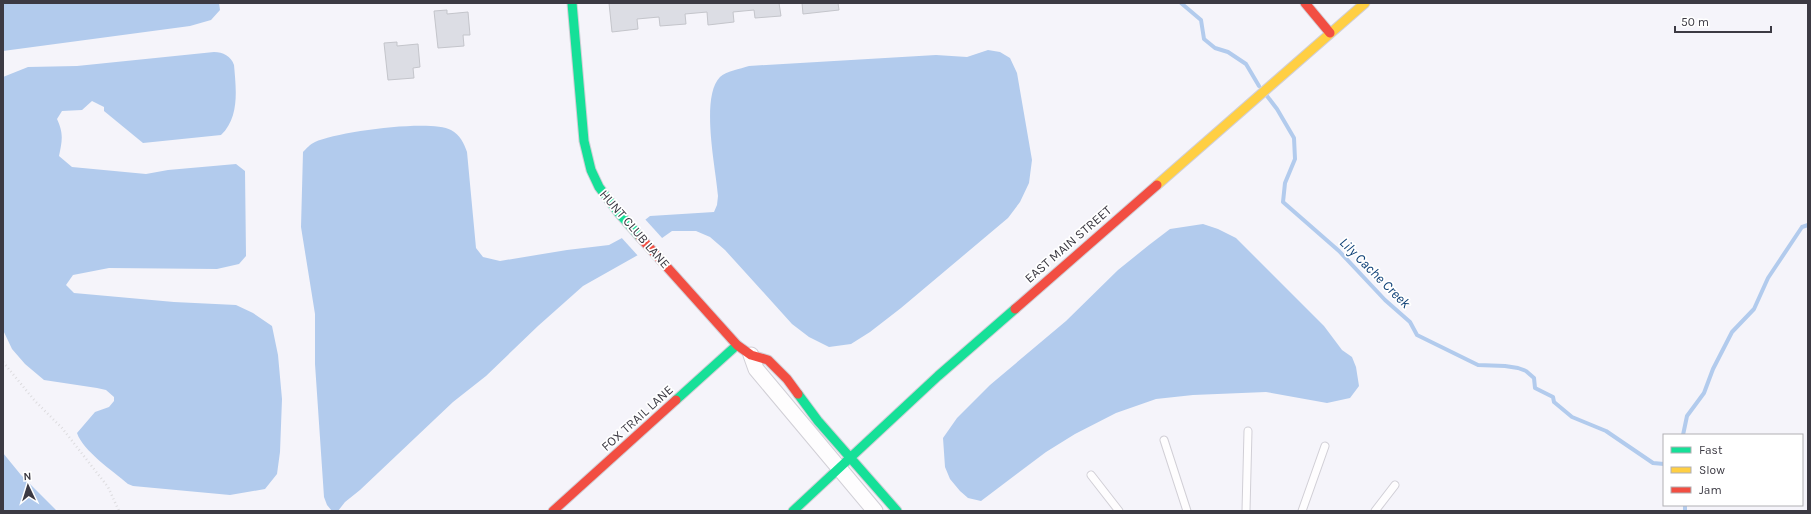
<svg xmlns="http://www.w3.org/2000/svg" width="1811" height="514" font-family="Karla,sans-serif">
<style>
.water{fill:#b2cbed}
.pier{fill:#f5f4fa}
.lines{fill:none;stroke-linecap:round;stroke-linejoin:round}
.stream{stroke:#b2cbed;stroke-width:4}
.building{fill:#dcdde4;stroke:#c4c5cb}
.lane-casing{stroke:#d1cfd6;stroke-width:9}
.street-casing{stroke:#d1cfd6;stroke-width:17}
.fast-casing{stroke:#d1cfd6;stroke-width:11}
.slow-casing{stroke:#d1cfd6;stroke-width:11}
.jam-casing{stroke:#d1cfd6;stroke-width:11}
.path{stroke:#dddcdf;stroke-width:2.5;stroke-dasharray:1 3;stroke-linecap:butt}
.lane{stroke:#fefdfe;stroke-width:7}
.street{stroke:#fefdfe;stroke-width:15}
.fast{stroke:#16e098;stroke-width:9}
.slow{stroke:#ffcf43;stroke-width:9}
.jam{stroke:#f24e42;stroke-width:9}
.labels{text-anchor:middle;dominant-baseline:central;stroke-width:3.5;stroke-linejoin:round;paint-order:stroke}
.street-label{font-size:13px;fill:#3c3a43;stroke:#fff}
.water-label{font-size:14px;font-style:italic;fill:#0c3f75;stroke:#fff}
</style>
<rect width="100%" height="100%" fill="#f5f4fa"/>
<path class="water" d="M3,3H219L220,10L211,20L190,26L3,51Z
M988,50L1000,52L1010,58L1017,73L1032,160L1029,183L1020,202L1008,218L901,308L870,332L851,344L829,347L809,337L792,324L725,250L710,237L696,231H672L638,255L583,286L538,326L486,376L453,402L360,490L345,502L338,511H332L327,505L324,497L315,364V314L301,227L303,152C306,149 310,144 315,142C337,132 430,119 451,130C460,135 464,143 467,152L476,248L483,257L500,261L567,250L609,245L622,238L650,216L714,212L717,205L718,196C716,169 700,97 720,77C726,71 740,69 749,66L936,55L967,57Z
M214,52C223,52 231,56 234,65C236,88 240,117 221,135L143,143L104,111V107L92,101L82,110L62,111L57,119C64,134 62,141 59,156L72,167L146,174L168,170L236,164L245,171L246,256L239,264L217,269L109,268L73,275L66,285L74,293L174,302L236,305L253,313L272,326L278,355L282,399L280,452L277,474L265,489L230,495L133,486L128,484C113,471 83,451 77,433L95,412L109,407L114,401V397L106,390L97,388L44,380L25,364L12,349L3,330V77L28,67L77,66Z
M1203,224L1218,229L1236,238L1324,326L1342,350L1352,357L1356,367L1359,386L1350,398L1327,403L1266,392L1193,395L1156,399L1116,413L1075,434L1046,452L981,501L968,498L960,491L950,479L945,467L943,438L957,418L990,385L1066,321L1118,270L1149,245L1170,229Z
M3,453L21,475L57,511H3Z"/>
<path class="pier" d="M644,218L663,239L639,257L620,236Z"/>
<g class="lines">
<path class="stream" d="M1181,3L1201,20L1204,39L1215,48L1228,52L1246,64L1259,86
M1267,96L1277,109L1294,138L1295,159L1285,183L1283,202L1339,251L1385,300L1410,322L1417,335L1478,365L1505,366L1518,368L1526,371L1534,378L1535,388L1553,397L1554,402L1572,417L1606,431L1653,463L1664,464
M1683,435L1687,416L1704,393L1713,369L1732,332L1754,309L1768,278L1802,227L1808,225
M1685,505V511"/>
</g>
<path class="building" d="M609,3H779L781,16L755,18L754,10L733,12L734,22L708,25L707,12L685,14L686,24L660,26L659,17L637,19L638,29L612,32Z
M802,3H838L839,10L803,14Z
M447,10V14L468,12L470,35H463L464,46L438,48L434,11Z
M397,42V46L418,44L420,67L413,68L414,78L388,80L384,43Z"/>
<g class="lines">
<defs>
<path id="lane" d="M1164,440L1187,511
M1091,475L1119,511
M1246,511L1248,431
M1302,511L1325,446
M1375,511L1395,485"/>
<path id="street" d="M751,355L756,369L875,511"/>
<path id="fast" d="M572,3L584,141L591,170L599,187L618,212L640,237
M798,394L818,421L897,511
M676,400L737,345
M793,511L938,376L1015,309"/>
<path id="slow" d="M1157,185L1365,3"/>
<path id="jam" d="M1305,3L1330,33
M640,237L737,345L751,355L768,360L787,379L798,394
M1015,309L1157,185
M553,511L676,400"/>
</defs>
<use href="#lane" class="lane-casing"/>
<use href="#street" class="street-casing"/>
<use href="#fast" class="fast-casing"/>
<use href="#slow" class="slow-casing"/>
<use href="#jam" class="jam-casing"/>
<path class="path" d="M3,362L35,401L62,428L108,487L119,511"/>
<use href="#lane" class="lane"/>
<use href="#street" class="street"/>
<use href="#fast" class="fast"/>
<use href="#slow" class="slow"/>
<use href="#jam" class="jam"/>
</g>
<g class="labels">
<g class="street-label">
<text transform="translate(635 229) rotate(49)">HUNT CLUB LANE</text>
<text transform="translate(1068 244) rotate(-41)">EAST MAIN STREET</text>
<text transform="translate(637 418) rotate(-42)">FOX TRAIL LANE</text>
</g>
<g class="water-label">
<text transform="translate(1375 273) rotate(45)">Lily Cache Creek</text>
</g>
</g>
<rect width="1811" height="514" fill="none" stroke="#3c3a43" stroke-width="8"/>
<rect x="1663" y="434" width="140" height="72" fill="#ffffff" stroke="#b1b0b4"/>
<rect x="1671" y="447" width="20" height="6" fill="#16e098" stroke="#b1b0b4"/>
<text x="1699" y="454" font-size="12" fill="#3c3a43">Fast</text>
<rect x="1671" y="467" width="20" height="6" fill="#ffcf43" stroke="#b1b0b4"/>
<text x="1699" y="474" font-size="12" fill="#3c3a43">Slow</text>
<rect x="1671" y="487" width="20" height="6" fill="#f24e42" stroke="#b1b0b4"/>
<text x="1699" y="494" font-size="12" fill="#3c3a43">Jam</text>
<g transform="translate(28 486) rotate(356)" stroke="#ffffff" stroke-width="3" paint-order="stroke">
<path d="M0-3L7 15L0 10L-7 15Z" fill="#3c3a43"/>
<text y="-6" font-size="11" font-weight="bold" text-anchor="middle" fill="#3c3a43">N</text>
</g>
<path d="M1675 26v6h96v-6" fill="none" stroke="#3c3a43" stroke-width="2"/>
<text x="1681" y="26" font-size="12" fill="#3c3a43" stroke="#ffffff" stroke-width="3" paint-order="stroke">50 m</text>
</svg>
